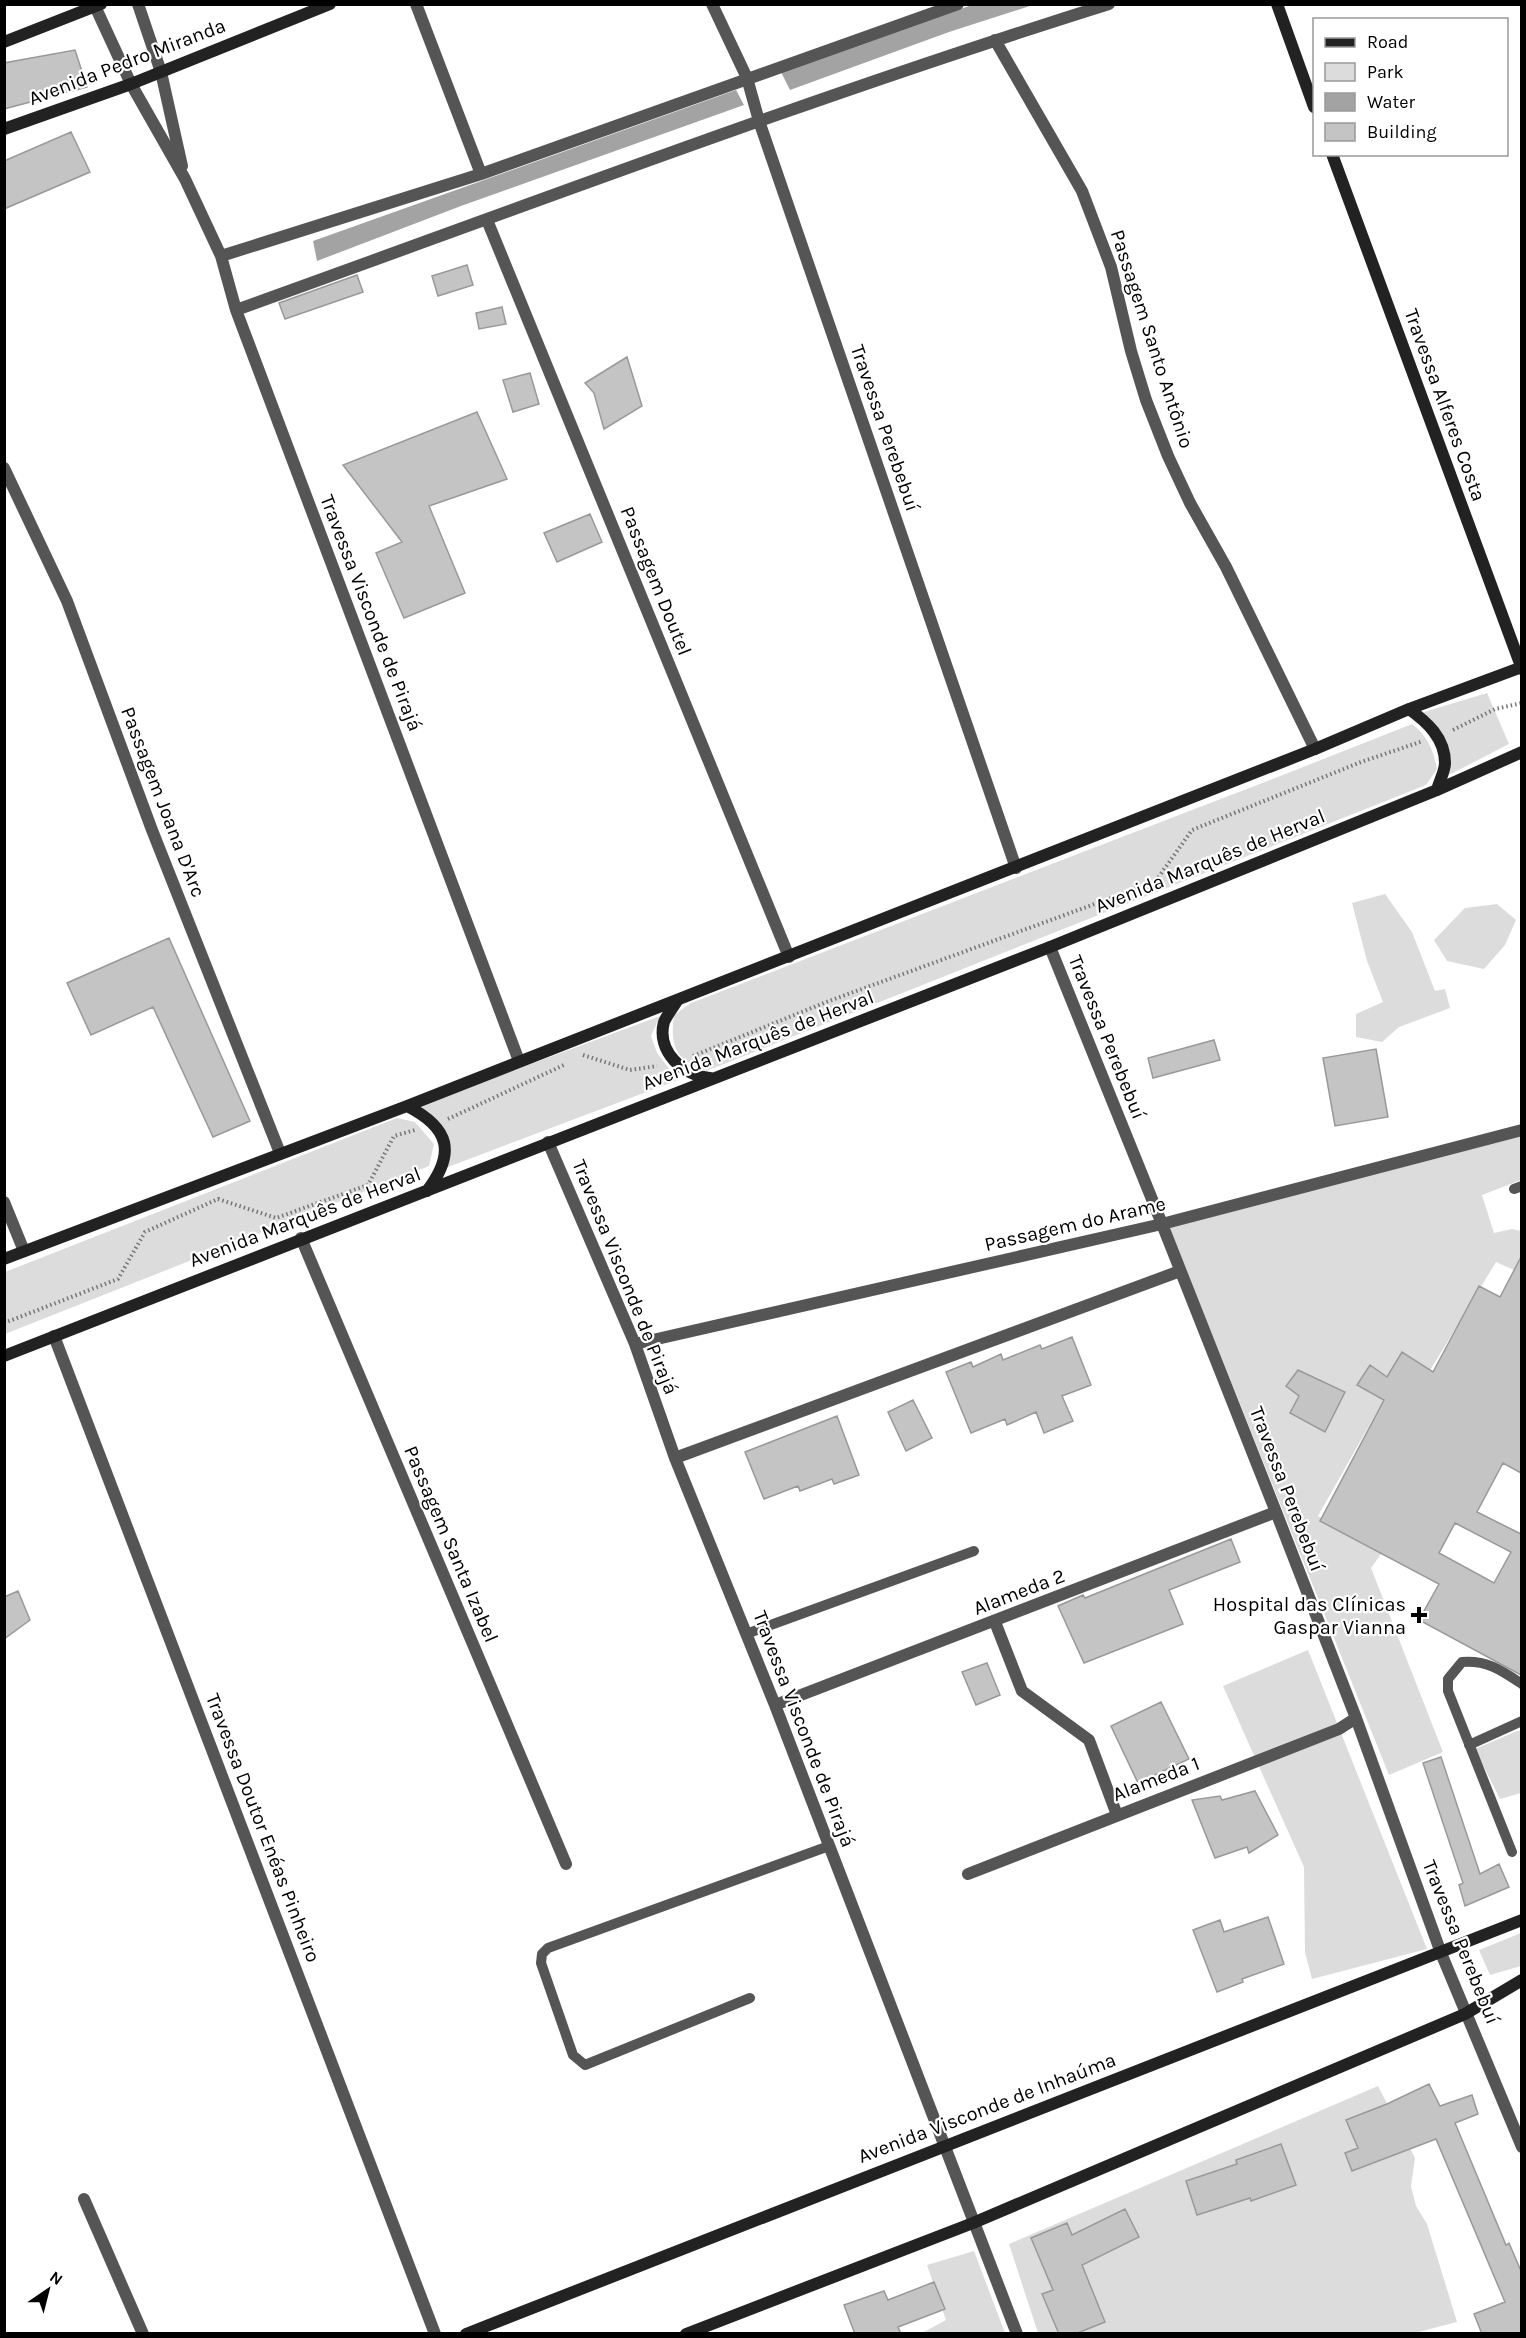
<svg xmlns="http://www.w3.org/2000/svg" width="1526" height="2338" font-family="Karla,sans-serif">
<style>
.green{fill:#dcdcdc}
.water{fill:#a3a3a3}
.building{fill:#c4c4c4;stroke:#999;stroke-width:1.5;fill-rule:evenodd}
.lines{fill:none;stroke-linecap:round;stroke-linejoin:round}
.path{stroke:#777;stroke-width:4;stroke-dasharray:1.5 3;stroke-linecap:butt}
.lane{stroke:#555;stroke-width:10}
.street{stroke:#555;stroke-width:12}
.secondary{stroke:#222;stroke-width:12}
.poi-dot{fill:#000;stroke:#fff;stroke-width:2}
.labels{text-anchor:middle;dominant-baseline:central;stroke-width:4.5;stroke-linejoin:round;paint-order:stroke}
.street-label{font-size:20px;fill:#000;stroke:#fff}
.poi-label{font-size:20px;fill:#000;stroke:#fff;text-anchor:end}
</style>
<rect width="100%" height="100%" fill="#fff"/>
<path class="green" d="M1487,693L1509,744L1449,775C1453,743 1445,733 1421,713Z
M1412,724C1428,737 1433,749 1437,769L1426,785L706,1071C675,1060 670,1046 674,1015L691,1003L1283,775Z
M1385,894L1412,932L1435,991L1445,989L1450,1008L1399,1027L1382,1042L1356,1037V1014L1383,1002L1367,961L1352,903Z
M1497,904L1516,920L1505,945L1484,969L1447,961L1434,940L1465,908Z
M660,1016L651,1036L657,1053L678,1080L448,1167C450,1133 448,1124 418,1106Z
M397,1118L415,1122L434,1144L429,1166L5,1334V1272Z
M1521,1134V1180L1482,1195L1494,1233L1512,1229L1521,1231V1256L1514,1270L1496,1262L1409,1405L1387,1394L1318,1516L1381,1554L1371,1568L1443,1752L1389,1775L1169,1227Z
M1308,1650L1427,1949L1312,1979L1305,1952L1304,1867L1223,1686Z
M1517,1731H1521V1793L1500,1799L1475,1749Z
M1521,1933V1966L1490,1975L1479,1950Z
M1378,2086L1415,2158L1411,2186L1416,2206L1427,2224L1457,2322L1411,2334L1038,2333L1009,2244Z
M974,2251L1005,2333L920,2334L946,2320L927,2265Z"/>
<path class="water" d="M972,5H1033L949,32L790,90L781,72Z
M736,90L744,105L461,206L317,261L313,241Z"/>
<path class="building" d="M75,50L87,87L4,109V63Z
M71,132L90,172L4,209V161Z
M467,265L473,285L438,296L432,276Z
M357,275L363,292L285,319L279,303Z
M502,307L506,324L479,329L476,313Z
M627,357L642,406L604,429L594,393L585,383Z
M530,373L539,404L513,412L503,380Z
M477,412L507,479L429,506L465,593L404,618L376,553L402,542L343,465Z
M590,514L602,542L557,562L544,533Z
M169,938L250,1121L213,1137L153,1007L91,1035L67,983Z
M1214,1040L1220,1060L1153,1078L1148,1058Z
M1376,1049L1388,1117L1335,1126L1323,1058Z
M1521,1257V1473L1503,1463L1477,1512L1521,1534V1532V1675L1419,1620L1439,1584L1320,1521L1384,1400L1357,1385L1370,1365L1387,1377L1402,1352L1433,1372L1479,1286L1500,1297ZM1455,1523L1511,1552L1494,1583L1439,1553Z
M1072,1337L1091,1385L1062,1396L1073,1421L1044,1433L1036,1412L1007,1425L1005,1419L971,1433L946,1372L971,1362L973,1367L1001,1354L1003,1360L1040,1345L1042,1349Z
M1298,1370L1345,1392L1325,1432L1290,1413L1299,1396L1286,1386Z
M913,1400L932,1438L906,1451L888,1412Z
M837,1416L859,1475L834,1484L832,1479L800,1491L798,1486L764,1499L745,1452Z
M1231,1539L1240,1562L1169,1590L1183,1624L1084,1663L1058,1606L1083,1595L1085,1598Z
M18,1591L30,1620L4,1639V1597Z
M987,1663L1000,1695L976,1705L962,1672Z
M1161,1702L1189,1759L1138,1783L1111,1726Z
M1441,1757L1480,1874L1499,1864L1509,1887L1465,1906L1459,1885L1463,1883L1423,1763Z
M1255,1791L1278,1835L1249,1853L1247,1847L1215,1858L1192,1800L1220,1796L1222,1800Z
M1268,1917L1284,1964L1242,1979L1243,1982L1217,1992L1193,1930L1220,1920L1224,1932Z
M1429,2084L1440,2106L1472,2095L1478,2114L1455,2123L1506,2245L1509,2243L1521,2271V2334H1482L1474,2314L1505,2302L1436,2139L1352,2171L1345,2153L1358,2148L1346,2120L1387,2104Z
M1281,2144L1296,2185L1251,2201L1250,2198L1197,2215L1186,2181L1237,2164L1236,2160Z
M1125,2209L1139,2237L1082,2265L1105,2322L1075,2334H1059L1042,2294L1053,2290L1031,2238L1067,2223L1072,2235Z
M934,2282L945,2309L898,2327L901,2334H855L844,2305L884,2291L888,2300Z"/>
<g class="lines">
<path class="path" d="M1453,730L1495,709L1522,703
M583,1055L630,1070L657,1066
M693,1056L829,1001L1155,882L1192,830L1361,762L1423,741
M448,1119L566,1064
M4,1323L118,1279L145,1232L218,1199L276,1218L368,1185L394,1136L415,1130"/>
<path class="lane" d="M1514,1189L1522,1186
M746,1634L974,1551
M1469,1745L1522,1721
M1512,1852L1448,1691V1679L1462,1662C1487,1660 1501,1670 1522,1684
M750,1998L585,2065L573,2055L541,1963L542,1954L548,1948L829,1846"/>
<path class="street" d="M94,4L131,84L185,179L221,256L236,310L519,1061
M138,4L161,72L182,166
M416,4L481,174
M712,4L747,78L759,121L1016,868
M995,40L1082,191L1111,267L1131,351L1146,400L1168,456L1190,503L1226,567L1315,749
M487,220L789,957
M221,256L481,174L958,4
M236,310C526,206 815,96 1109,4
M4,468L67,601L152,830L280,1153
M1050,947L1162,1224L1276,1512L1356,1718L1441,1953L1522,2147
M548,1142L635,1344L675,1458L775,1705L1017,2334
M4,1202L24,1251
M301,1238L566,1864
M54,1336L435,2334
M635,1344L1162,1224L1522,1130
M675,1458L1180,1271
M995,1622L1022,1691L1089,1740L1117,1815
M775,1705L1276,1512
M968,1874L1339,1729L1356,1718
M84,2199L143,2334"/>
<path class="secondary" d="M1277,4L1314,107
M4,42L101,4
M4,129L131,84L330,4
M1332,154L1522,669
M1409,709C1427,722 1445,738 1445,763C1445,771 1439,782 1437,790
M677,1001C673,1007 667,1015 664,1022C656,1051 683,1076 710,1078
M407,1106C450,1128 456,1153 427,1191
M4,1259L407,1106L1315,749L1409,709L1522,667
M4,1356L1050,947L1437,790L1522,752
M466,2334L1522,1920
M686,2334L973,2223L1465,2014L1522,1980"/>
</g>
<path class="poi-dot" d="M1416 1606h6v6h6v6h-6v6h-6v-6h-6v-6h6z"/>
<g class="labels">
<g class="street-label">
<text transform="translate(127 62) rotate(-21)">Avenida Pedro Miranda</text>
<text transform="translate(1152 339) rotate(72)">Passagem Santo Antônio</text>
<text transform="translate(1445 405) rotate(70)">Travessa Alferes Costa</text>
<text transform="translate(885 428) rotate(71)">Travessa Perebebuí</text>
<text transform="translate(656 581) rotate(68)">Passagem Doutel</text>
<text transform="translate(371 613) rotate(69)">Travessa Visconde de Pirajá</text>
<text transform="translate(163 802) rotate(69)">Passagem Joana D'Arc</text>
<text transform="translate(1210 861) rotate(-22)">Avenida Marquês de Herval</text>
<text transform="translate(1107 1037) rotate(68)">Travessa Perebebuí</text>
<text transform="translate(758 1040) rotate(-21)">Avenida Marquês de Herval</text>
<text transform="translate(305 1217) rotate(-21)">Avenida Marquês de Herval</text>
<text transform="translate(1075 1224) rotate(-13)">Passagem do Arame</text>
<text transform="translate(625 1277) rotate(68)">Travessa Visconde de Pirajá</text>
<text transform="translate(1287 1489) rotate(69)">Travessa Perebebuí</text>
<text transform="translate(451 1544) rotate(67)">Passagem Santa Izabel</text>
<text transform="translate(1019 1592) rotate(-21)">Alameda 2</text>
<text transform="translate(804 1729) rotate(69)">Travessa Visconde de Pirajá</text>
<text transform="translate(1156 1779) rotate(-21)">Alameda 1</text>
<text transform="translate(263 1828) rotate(69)">Travessa Doutor Enéas Pinheiro</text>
<text transform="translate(1461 1942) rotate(68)">Travessa Perebebuí</text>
<text transform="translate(987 2108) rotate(-21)">Avenida Visconde de Inhaúma</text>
</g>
<g class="poi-label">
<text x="1406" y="1604">Hospital das Clínicas<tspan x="1406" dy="23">Gaspar Vianna</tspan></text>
</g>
</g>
<rect width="1526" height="2338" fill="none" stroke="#000000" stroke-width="12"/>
<rect x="1313" y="18" width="195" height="138" fill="#ffffff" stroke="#999999" stroke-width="1.5"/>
<rect x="1325" y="38" width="30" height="9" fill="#222222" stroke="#999999" stroke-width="1.5"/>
<text x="1367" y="48" font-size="18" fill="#000000">Road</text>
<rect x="1325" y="63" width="30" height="18" fill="#dcdcdc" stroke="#999999" stroke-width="1.5"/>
<text x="1367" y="78" font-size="18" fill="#000000">Park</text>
<rect x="1325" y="93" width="30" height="18" fill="#a3a3a3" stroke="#999999" stroke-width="1.5"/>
<text x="1367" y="108" font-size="18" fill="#000000">Water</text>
<rect x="1325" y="123" width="30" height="18" fill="#c4c4c4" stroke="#999999" stroke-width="1.5"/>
<text x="1367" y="138" font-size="18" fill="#000000">Building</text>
<g transform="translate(48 2290) rotate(35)" stroke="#ffffff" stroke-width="4.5" paint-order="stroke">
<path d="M0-4.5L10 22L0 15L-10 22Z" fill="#000000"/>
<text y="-9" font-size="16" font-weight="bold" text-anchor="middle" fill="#000000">N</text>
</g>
</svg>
